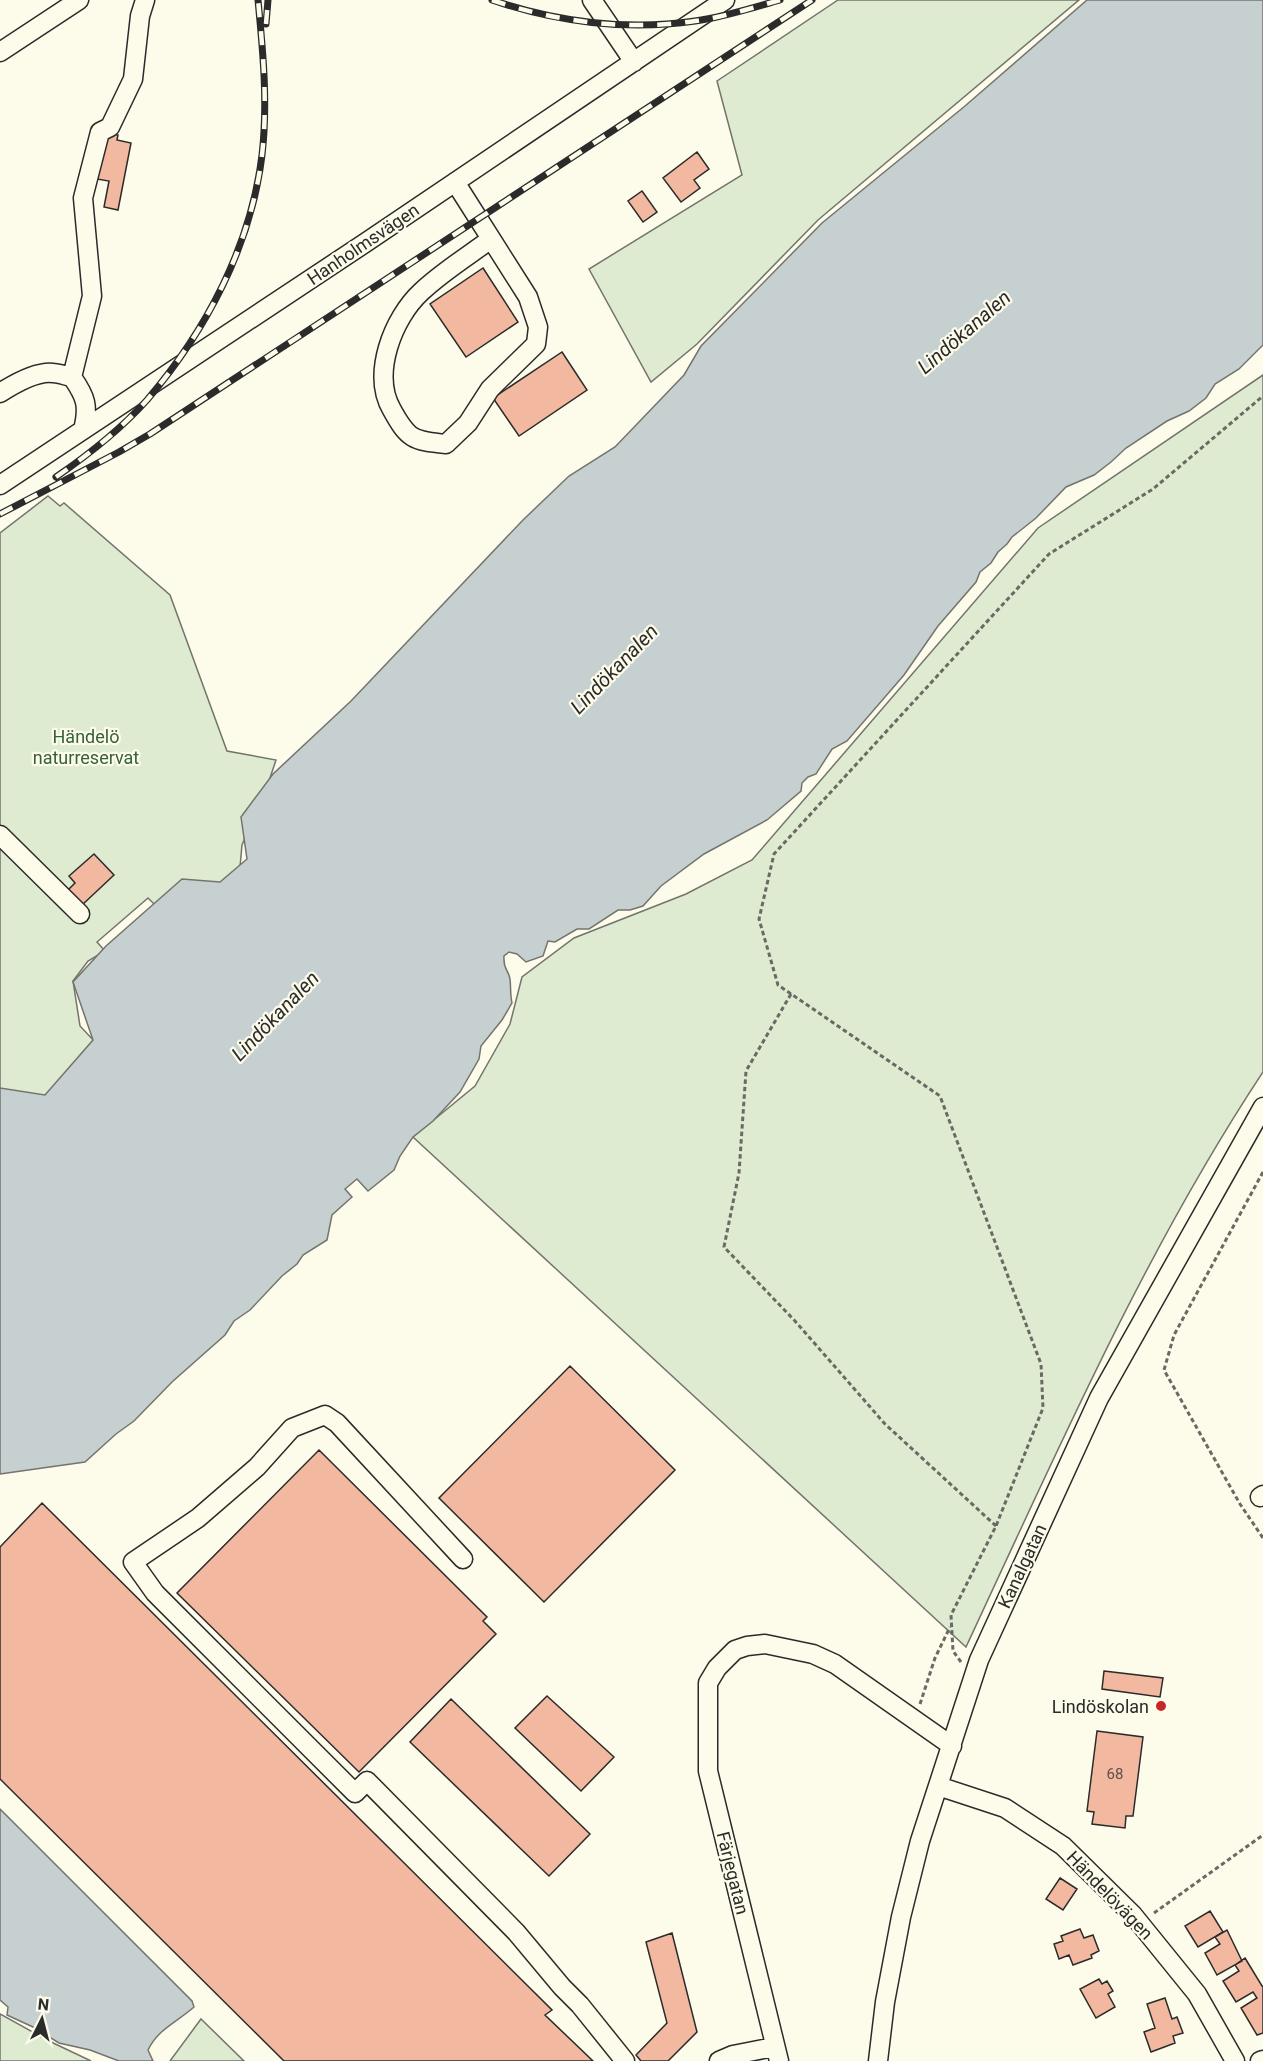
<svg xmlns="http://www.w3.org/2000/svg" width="1263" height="2061" font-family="Roboto,sans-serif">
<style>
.green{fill:#deebd1;stroke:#74746e;stroke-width:1.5}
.water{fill:#c7d0d0;stroke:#74746e;stroke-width:1.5}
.building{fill:#f2b8a0;stroke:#2b2b2b;stroke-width:1.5}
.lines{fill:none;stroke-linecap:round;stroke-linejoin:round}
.minor-casing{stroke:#2b2b2b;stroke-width:21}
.path{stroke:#6a6964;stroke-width:3;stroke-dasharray:4.5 3;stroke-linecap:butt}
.minor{stroke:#fdfbea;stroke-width:18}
.rail-casing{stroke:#2b2b2b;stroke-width:7}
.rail{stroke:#fdfbea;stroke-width:4.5;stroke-dasharray:14;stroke-linecap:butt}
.poi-dot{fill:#c62828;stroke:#fdfbea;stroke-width:2}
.labels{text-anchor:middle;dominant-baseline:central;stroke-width:4.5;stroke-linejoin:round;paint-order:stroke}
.number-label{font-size:15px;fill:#5d4e48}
.street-label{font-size:18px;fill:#2b2b2b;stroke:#fdfbea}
.park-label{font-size:18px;fill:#34623c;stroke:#fdfbea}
.poi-label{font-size:18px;fill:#2b2b2b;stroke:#fdfbea;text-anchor:end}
.water-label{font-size:20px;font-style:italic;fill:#2b2b2b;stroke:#fdfbea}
</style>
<rect width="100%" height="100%" fill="#fdfbea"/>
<path class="green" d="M838,0H1079L818,220L697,344L651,382L589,269L742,175L717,81Z
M1263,375V1072C1144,1252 1057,1452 966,1647L413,1137L475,1086L510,1024L522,977L574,938L686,894L752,860L1038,528Z
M48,496L60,506L64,503L170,595L227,751L276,760L266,790L242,845L239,878L154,904L148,898L97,942L105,951L88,961L73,981L80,1026L96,1043L40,1101L0,1094V533Z
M0,2014L49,2041L91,2061H0Z
M201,2019L244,2061H170Z"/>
<path class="water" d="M1087,0H1263V345L1239,369L1215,384L1206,398L1189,411L1167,421L1126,448L1111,462L1094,475L1066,487L1036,518L1012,537L1007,544L998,552L991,563L980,572L976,582L938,626L904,675L847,741L832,749L816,774L808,777L802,783L801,791L767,820L704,854L661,886L643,906L630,910H618L589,929H577L555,942L548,941L543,956L526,962L517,954L509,952L504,956C503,970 508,968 510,979C511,987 510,995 512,1003L502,1020L481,1046L479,1059L460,1092L433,1121L413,1137L400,1156L394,1170L368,1191L357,1179L345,1189L352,1197L332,1215L327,1240L303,1255L297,1264L282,1276L250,1310L234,1321L225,1335L172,1382L134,1421L116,1434L85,1462L0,1474V1088L45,1095L93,1040L73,982L106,946L182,879L220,882L247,859L241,817L273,774L351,701L523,520L569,476L615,447L684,375L701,346L822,223L965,106Z
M0,1809L192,2001L194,2007C177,2022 158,2029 148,2050L153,2061H119L90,2050L59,2043L33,2027L7,2015L8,2007L0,2000Z"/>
<path class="building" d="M100,132L118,135L117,140L131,143L118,210L104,207L109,181L91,178Z
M697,152L709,169L694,180L700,188L681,202L663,178Z
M642,191L657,212L643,222L628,201Z
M483,268L518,322L466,357L430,304Z
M562,352L587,390L519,436L493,398Z
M94,854L114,875L81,906L67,891L75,883L69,876Z
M570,1366L675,1470L544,1602L439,1498Z
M319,1450L487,1617L483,1621L496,1634L359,1772L177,1593Z
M42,1503L552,2010L545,2015L593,2061H284L0,1779V1547Z
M1104,1671L1163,1678L1160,1697L1102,1689Z
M547,1696L614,1757L581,1791L515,1728Z
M451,1699L590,1834L549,1876L410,1742Z
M1097,1731L1143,1737L1133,1816H1126L1125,1828L1092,1824L1094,1812L1087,1811Z
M1060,1878L1077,1889L1063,1910L1046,1899Z
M1210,1911L1223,1932L1198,1947L1185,1926Z
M1080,1929L1084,1938L1093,1935L1099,1951L1091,1955L1092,1958L1073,1965L1069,1955L1059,1959L1054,1944L1063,1941L1061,1936Z
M1227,1930L1242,1961L1217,1975L1205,1953L1220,1944L1215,1937Z
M672,1933L697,2032L668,2061H641L636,2055L667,2023L646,1942Z
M1245,1958L1262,1986H1263V2033L1257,2035L1241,2008L1257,1998L1253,1992L1236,2002L1223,1981L1239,1971L1235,1965Z
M1099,1979L1102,1984L1107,1981L1113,1991L1108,1994L1115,2007L1096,2018L1080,1989Z
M1165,1998L1172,2019L1177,2017L1183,2033L1173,2036L1175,2043L1151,2052L1144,2032L1155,2028L1147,2004Z"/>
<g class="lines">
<defs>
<path id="minor" d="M592,0L634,62
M0,52L79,0
M455,182L528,297L538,327L536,344L490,389L468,423L446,444C413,441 408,439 392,410C371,374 393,318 421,292C442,272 468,256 491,239
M72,377L92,296L83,198L100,132L110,127L133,79L140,16L145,0
M0,393C14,384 36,371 53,373C59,373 66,376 72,377C86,397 89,406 83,430
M0,485L365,243L725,0
M0,835L80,914
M1260,1497L1263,1495
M463,1559L337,1423L325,1415L292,1428L257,1467L198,1518L133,1562L155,1593L355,1793L367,1781L516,1932L562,1987L580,2005L625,2061
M938,1786L1005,1808L1063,1846L1133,1915L1197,1994L1235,2061
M719,2061L733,2055L774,2047
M779,2061L708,1771V1683L717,1668L735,1650L747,1646L765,1644L813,1654L835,1664L952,1746
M878,2061L885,2002L901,1917L920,1841L979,1660L1099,1398L1263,1107
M1260,2061L1263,2060"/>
</defs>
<use href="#minor" class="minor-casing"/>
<path class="path" d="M791,994L746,1071L739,1173L724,1247L795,1321L885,1424L996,1526
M1263,1172L1174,1335L1164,1370L1240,1504L1263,1538
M961,1662L953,1651L951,1615L996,1526L1043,1408L1041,1364L940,1096L778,985L759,919L774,854L1049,554L1153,489L1263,396
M920,1704L935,1658L950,1627
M1154,1913L1263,1835"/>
<use href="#minor" class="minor"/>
<defs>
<path id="rail" d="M492,0C556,22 627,31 695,21C724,17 752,8 780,0
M266,24L268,0
M56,477C88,455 121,429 147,400C206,331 251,246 262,155C268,103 263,52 258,0
M0,514L119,452L150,434L812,0"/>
</defs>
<use href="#rail" class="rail-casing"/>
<use href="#rail" class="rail"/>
</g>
<circle class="poi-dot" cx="1161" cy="1706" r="6"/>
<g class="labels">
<g class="number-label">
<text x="1115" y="1774">68</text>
</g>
<g class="street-label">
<text transform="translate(363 244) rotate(-34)">Hanholmsvägen</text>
<text transform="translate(1022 1566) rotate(-65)">Kanalgatan</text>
<text transform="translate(733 1873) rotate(76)">Färjegatan</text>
<text transform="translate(1110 1895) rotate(46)">Händelövägen</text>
</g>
<g class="park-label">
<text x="86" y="736">Händelö<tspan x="86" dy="21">naturreservat</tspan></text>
</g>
<g class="poi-label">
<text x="1149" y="1706">Lindöskolan</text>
</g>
<g class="water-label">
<text transform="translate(964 332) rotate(-41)">Lindökanalen</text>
<text transform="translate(614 669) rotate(-46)">Lindökanalen</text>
<text transform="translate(275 1016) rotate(-46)">Lindökanalen</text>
</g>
</g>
<g transform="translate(42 2019) rotate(6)" stroke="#fdfbea" stroke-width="4.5" paint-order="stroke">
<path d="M0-4.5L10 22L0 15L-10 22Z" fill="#2b2b2b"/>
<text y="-9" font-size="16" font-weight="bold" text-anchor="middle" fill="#2b2b2b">N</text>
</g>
</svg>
